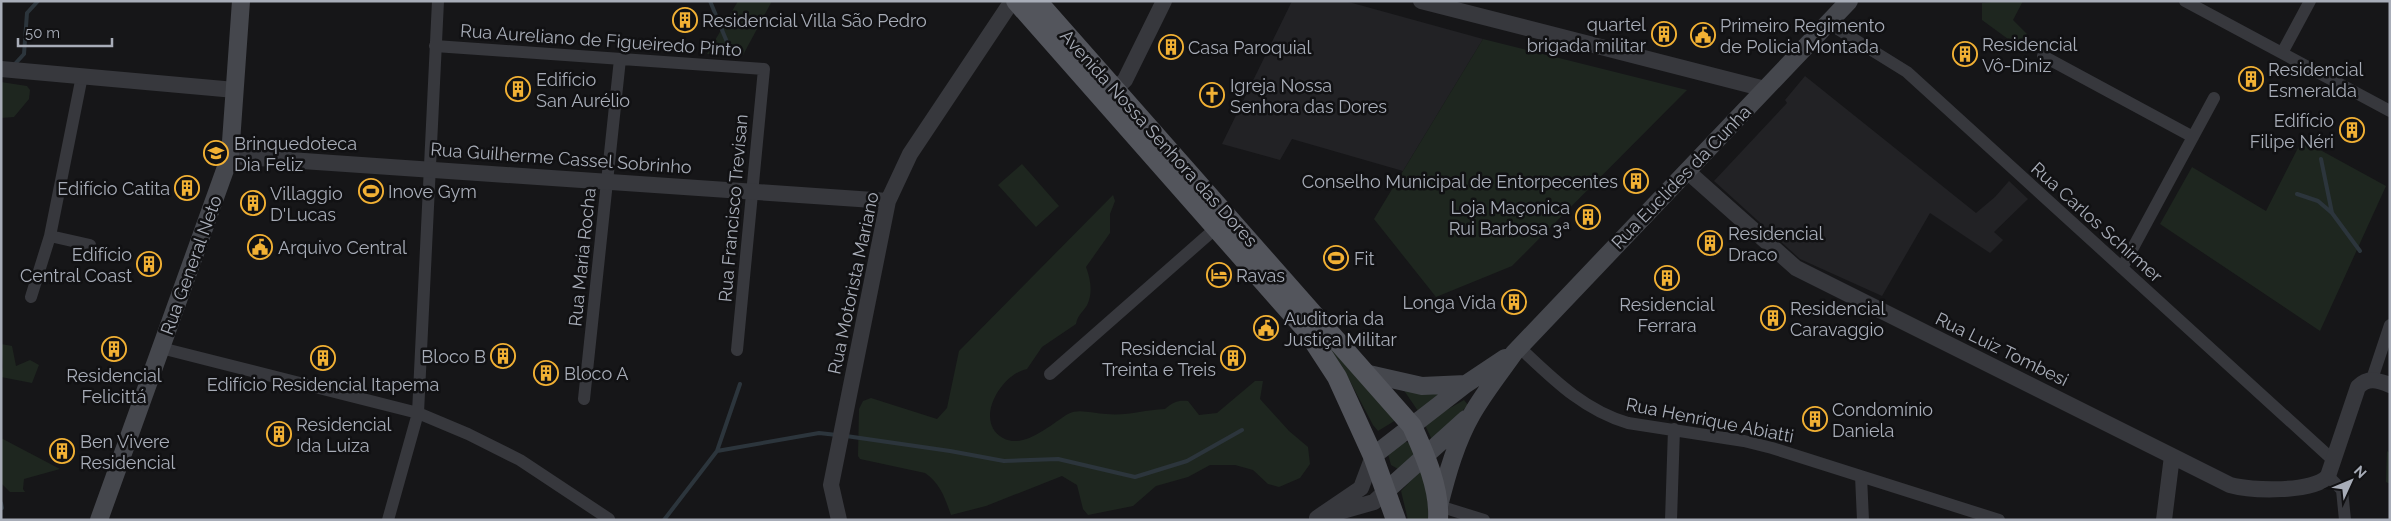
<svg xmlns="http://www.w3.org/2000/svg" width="2391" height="521" font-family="Raleway,sans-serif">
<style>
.built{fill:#222225}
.green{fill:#1e261f}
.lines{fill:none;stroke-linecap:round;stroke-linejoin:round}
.stream{stroke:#2c353c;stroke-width:4}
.minor{stroke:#37383d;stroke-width:12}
.tertiary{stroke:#37383d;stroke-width:16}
.secondary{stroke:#45474d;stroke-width:18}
.primary{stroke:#53555c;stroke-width:20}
.labels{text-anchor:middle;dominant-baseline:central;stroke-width:5;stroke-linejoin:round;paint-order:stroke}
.poi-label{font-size:18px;fill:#a8adb8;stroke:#111113;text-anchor:start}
.street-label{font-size:18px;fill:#a8adb8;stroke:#111113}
</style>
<rect width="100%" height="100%" fill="#161618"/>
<path class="built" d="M1292,1H1345L1483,39L1403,171L1292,139L1280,160L1222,144Z
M1805,76L1976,213L1995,197L2009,181L2028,199L1994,232L2003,240L1990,253L1930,213L1882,296L1800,259L1714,181L1787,103L1785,100Z"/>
<path class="green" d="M738,1H772L743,55L707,54Z
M2000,1H2023L2013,20L2027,34L2022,41L2008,39L1982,20V3Z
M1483,39L1687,90L1512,266L1436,297L1374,219Z
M1,82L27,86L30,90L29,99L14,117L1,118Z
M2302,140L2386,186L2320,331L2160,224L2192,167L2266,211Z
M1022,164L1059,206L1036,227L998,185Z
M1113,195L1115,201L1110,214V233L1086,267C1090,278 1093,291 1088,303C1085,311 1078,313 1076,324L1042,347L1027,369C1001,374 973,421 1003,438C1024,450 1051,424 1068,414C1079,408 1094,414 1106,414C1128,416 1143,410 1165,409C1173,402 1178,400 1188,401L1199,415L1217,413L1255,381H1263L1260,399L1289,431L1308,447L1310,464L1300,478L1279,487L1268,484L1253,470L1235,465H1210L1188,477L1156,486L1133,506L1088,515L1083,509L1077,485L1062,476L986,506L951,515C945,498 940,483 925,473L860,459L858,456L859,409L863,401L871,398L937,419L947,408L959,351Z
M1271,274L1396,420L1378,431L1373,425L1342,366Z
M1,344L12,346L16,366L30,360L39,365L32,383L1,377L3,367Z
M1401,386L1447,391L1418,411Z
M1464,400L1468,405L1433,442L1424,423Z
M1,438L60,469L24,479L23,489L25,492H10L1,483Z
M1404,441L1409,443L1416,457L1398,469L1391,465L1388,454Z
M2387,451L2390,453V484L2386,482Z
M1423,468L1430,520H1408L1401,491Z"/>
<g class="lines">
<path class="stream" d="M710,1L727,42
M14,65L24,54L27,13L38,1
M2321,159L2332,213L2360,251
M2297,194L2318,201L2332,213
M846,436L950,451L1004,461L1058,459L1135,477L1187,461L1242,430
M717,451L740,384
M1,503L2,508
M664,520L717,451L819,433L837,435"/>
<path class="minor" d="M2185,1L2390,111
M1828,23L1907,72L2333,460
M435,46L764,69L737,350
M2282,53L2310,1
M2043,56L2193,137
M50,236L90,245
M2122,268L2214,98
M31,297L50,236L82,76
M1519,347C1552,378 1583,410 1628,423L1744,441L1772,448L1999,520
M161,348L418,413L468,434L520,460L609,519
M1050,374L1216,228
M2372,379L2390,325
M584,399L620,59
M1861,476L1863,520
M2328,476L2342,490L2345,520
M1439,506L1484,520
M388,520L418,413L438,1
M1671,520L1674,429"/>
<path class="tertiary" d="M1421,1L1765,89
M1,69L235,90
M1107,97L1125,80L1164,1
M230,156L888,201
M1687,171L1796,268L2230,485C2251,491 2314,493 2328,476L2358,387C2368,377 2377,380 2390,385
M1332,514L1374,502L1386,491
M1317,518L1361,488L1373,456
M839,520L831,485L888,201L910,154L1012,1
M2164,520L2172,456"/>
<path class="secondary" d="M1369,374L1422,386L1466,384
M1373,456L1466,384L1505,358
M1386,491L1466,419
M1439,506C1447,474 1456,442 1472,414C1484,393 1500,373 1514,353L1849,1
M99,520L230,156L241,1"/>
<path class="primary" d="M1016,1L1307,331L1337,377L1373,456L1396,520
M1037,1L1412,426C1425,455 1440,488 1438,520"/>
</g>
<defs>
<symbol id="building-ring" viewBox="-11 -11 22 22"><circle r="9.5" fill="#111113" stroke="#f2b134" stroke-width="1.5"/><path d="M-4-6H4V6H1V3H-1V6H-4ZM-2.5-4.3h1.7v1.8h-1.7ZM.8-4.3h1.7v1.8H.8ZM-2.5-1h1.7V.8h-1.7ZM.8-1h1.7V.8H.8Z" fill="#f2b134"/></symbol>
<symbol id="civic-ring" viewBox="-11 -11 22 22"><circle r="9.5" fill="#111113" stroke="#f2b134" stroke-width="1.5"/><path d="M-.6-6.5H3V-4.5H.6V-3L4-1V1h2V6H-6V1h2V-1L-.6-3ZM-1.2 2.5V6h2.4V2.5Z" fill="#f2b134"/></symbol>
<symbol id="church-ring" viewBox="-11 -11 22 22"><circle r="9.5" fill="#111113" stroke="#f2b134" stroke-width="1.5"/><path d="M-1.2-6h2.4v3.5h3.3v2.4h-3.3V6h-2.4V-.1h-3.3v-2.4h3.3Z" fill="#f2b134"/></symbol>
<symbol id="school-ring" viewBox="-11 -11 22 22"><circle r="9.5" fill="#111113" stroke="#f2b134" stroke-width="1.5"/><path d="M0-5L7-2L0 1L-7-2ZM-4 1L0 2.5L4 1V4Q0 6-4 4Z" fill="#f2b134"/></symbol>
<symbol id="stadium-ring" viewBox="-11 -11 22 22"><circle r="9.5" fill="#111113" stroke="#f2b134" stroke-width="1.5"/><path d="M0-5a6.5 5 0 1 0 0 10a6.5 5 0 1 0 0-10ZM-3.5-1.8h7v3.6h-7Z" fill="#f2b134"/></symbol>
<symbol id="hotel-ring" viewBox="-11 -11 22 22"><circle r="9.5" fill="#111113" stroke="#f2b134" stroke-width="1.5"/><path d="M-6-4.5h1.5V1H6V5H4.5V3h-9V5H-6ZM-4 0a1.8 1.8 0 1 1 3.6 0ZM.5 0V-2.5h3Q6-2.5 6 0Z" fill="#f2b134"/></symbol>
</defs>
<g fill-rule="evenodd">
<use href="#building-ring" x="671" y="6" width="28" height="28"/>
<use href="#building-ring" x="1650" y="20" width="28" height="28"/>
<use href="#civic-ring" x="1689" y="21" width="28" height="28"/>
<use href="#building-ring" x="1157" y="33" width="28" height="28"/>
<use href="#building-ring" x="1951" y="40" width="28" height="28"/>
<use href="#building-ring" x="2237" y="65" width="28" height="28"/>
<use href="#building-ring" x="504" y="75" width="28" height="28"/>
<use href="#church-ring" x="1198" y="81" width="28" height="28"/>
<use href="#building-ring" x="2338" y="116" width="28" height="28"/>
<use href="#school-ring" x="202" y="139" width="28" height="28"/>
<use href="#building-ring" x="1622" y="167" width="28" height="28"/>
<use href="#building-ring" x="173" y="174" width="28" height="28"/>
<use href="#stadium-ring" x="357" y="177" width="28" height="28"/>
<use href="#building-ring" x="239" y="189" width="28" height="28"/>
<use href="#building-ring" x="1574" y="203" width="28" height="28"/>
<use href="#building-ring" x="1696" y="229" width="28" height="28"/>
<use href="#civic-ring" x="246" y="233" width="28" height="28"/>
<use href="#stadium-ring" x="1322" y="244" width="28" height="28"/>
<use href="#building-ring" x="135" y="250" width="28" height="28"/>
<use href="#hotel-ring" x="1205" y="261" width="28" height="28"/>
<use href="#building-ring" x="1653" y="264" width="28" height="28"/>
<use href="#building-ring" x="1500" y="288" width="28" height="28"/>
<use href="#building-ring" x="1759" y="304" width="28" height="28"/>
<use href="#civic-ring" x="1252" y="314" width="28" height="28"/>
<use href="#building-ring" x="100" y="335" width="28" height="28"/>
<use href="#building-ring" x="489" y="342" width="28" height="28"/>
<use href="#building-ring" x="309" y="344" width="28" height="28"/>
<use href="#building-ring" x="1219" y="344" width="28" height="28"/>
<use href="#building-ring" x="532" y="359" width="28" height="28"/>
<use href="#building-ring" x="1801" y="405" width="28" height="28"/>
<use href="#building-ring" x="265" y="420" width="28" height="28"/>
<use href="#building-ring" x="48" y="437" width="28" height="28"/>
</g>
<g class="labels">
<g class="poi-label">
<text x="702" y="20">Residencial Villa São Pedro</text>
<text x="1646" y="24" text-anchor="end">quartel<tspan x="1646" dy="21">brigada militar</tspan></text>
<text x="1720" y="25">Primeiro Regimento<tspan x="1720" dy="21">de Policia Montada</tspan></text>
<text x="1982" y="44">Residencial<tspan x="1982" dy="21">Vô-Diniz</tspan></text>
<text x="1188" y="47">Casa Paroquial</text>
<text x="2268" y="69">Residencial<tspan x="2268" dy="21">Esmeralda</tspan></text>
<text x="536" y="79">Edifício<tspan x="536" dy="21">San Aurélio</tspan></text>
<text x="1230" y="85">Igreja Nossa<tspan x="1230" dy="21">Senhora das Dores</tspan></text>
<text x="2334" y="120" text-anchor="end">Edifício<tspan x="2334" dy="21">Filipe Néri</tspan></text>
<text x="234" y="143">Brinquedoteca<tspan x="234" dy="21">Dia Feliz</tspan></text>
<text x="1618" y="181" text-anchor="end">Conselho Municipal de Entorpecentes</text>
<text x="170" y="188" text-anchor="end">Edifício Catita</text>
<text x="388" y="191">Inove Gym</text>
<text x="270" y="193">Villaggio<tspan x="270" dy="21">D'Lucas</tspan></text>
<text x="1570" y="207" text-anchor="end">Loja Maçonica<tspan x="1570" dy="21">Rui Barbosa 3ª</tspan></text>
<text x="1728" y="233">Residencial<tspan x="1728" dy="21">Draco</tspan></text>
<text x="278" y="247">Arquivo Central</text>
<text x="132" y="254" text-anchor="end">Edifício<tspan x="132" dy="21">Central Coast</tspan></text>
<text x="1354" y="258">Fit</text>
<text x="1236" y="275">Ravas</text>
<text x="1496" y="302" text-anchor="end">Longa Vida</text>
<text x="1667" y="304" text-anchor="middle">Residencial<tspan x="1667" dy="21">Ferrara</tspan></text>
<text x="1790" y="308">Residencial<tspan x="1790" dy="21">Caravaggio</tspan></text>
<text x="1284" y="318">Auditoria da<tspan x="1284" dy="21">Justiça Militar</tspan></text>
<text x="1216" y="348" text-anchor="end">Residencial<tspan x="1216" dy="21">Treinta e Treis</tspan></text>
<text x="486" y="356" text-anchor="end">Bloco B</text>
<text x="564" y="373">Bloco A</text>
<text x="114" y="375" text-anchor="middle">Residencial<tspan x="114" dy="21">Felicittá</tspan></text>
<text x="323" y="384" text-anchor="middle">Edifício Residencial Itapema</text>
<text x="1832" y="409">Condomínio<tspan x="1832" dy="21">Daniela</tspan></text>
<text x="296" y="424">Residencial<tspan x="296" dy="21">Ida Luiza</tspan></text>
<text x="80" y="441">Ben Vivere<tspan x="80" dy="21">Residencial</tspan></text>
</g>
<g class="street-label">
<text transform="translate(601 40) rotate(4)">Rua Aureliano de Figueiredo Pinto</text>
<text transform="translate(1159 138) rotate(48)">Avenida Nossa Senhora das Dores</text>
<text transform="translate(561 158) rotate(4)">Rua Guilherme Cassel Sobrinho</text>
<text transform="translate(1681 177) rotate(-46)">Rua Euclides da Cunha</text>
<text transform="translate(733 208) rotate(-85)">Rua Francisco Trevisan</text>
<text transform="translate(2097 222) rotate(42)">Rua Carlos Schirmer</text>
<text transform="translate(582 257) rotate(-84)">Rua Maria Rocha</text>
<text transform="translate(191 265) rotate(-70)">Rua General Neto</text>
<text transform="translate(853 283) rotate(-78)">Rua Motorista Mariano</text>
<text transform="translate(2002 349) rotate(26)">Rua Luiz Tombesi</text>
<text transform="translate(1710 420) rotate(11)">Rua Henrique Abiatti</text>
</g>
</g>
<rect width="2391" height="521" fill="none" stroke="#a8adb8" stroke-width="5"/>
<g transform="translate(2351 481) rotate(46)" stroke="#111113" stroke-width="4" paint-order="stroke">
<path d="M0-4L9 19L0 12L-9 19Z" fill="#a8adb8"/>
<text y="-8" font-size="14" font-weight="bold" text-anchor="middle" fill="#a8adb8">N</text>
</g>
<path d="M18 38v8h94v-8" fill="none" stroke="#a8adb8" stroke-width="2.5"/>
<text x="25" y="38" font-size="15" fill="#a8adb8" stroke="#111113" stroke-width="4" paint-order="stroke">50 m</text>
</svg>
